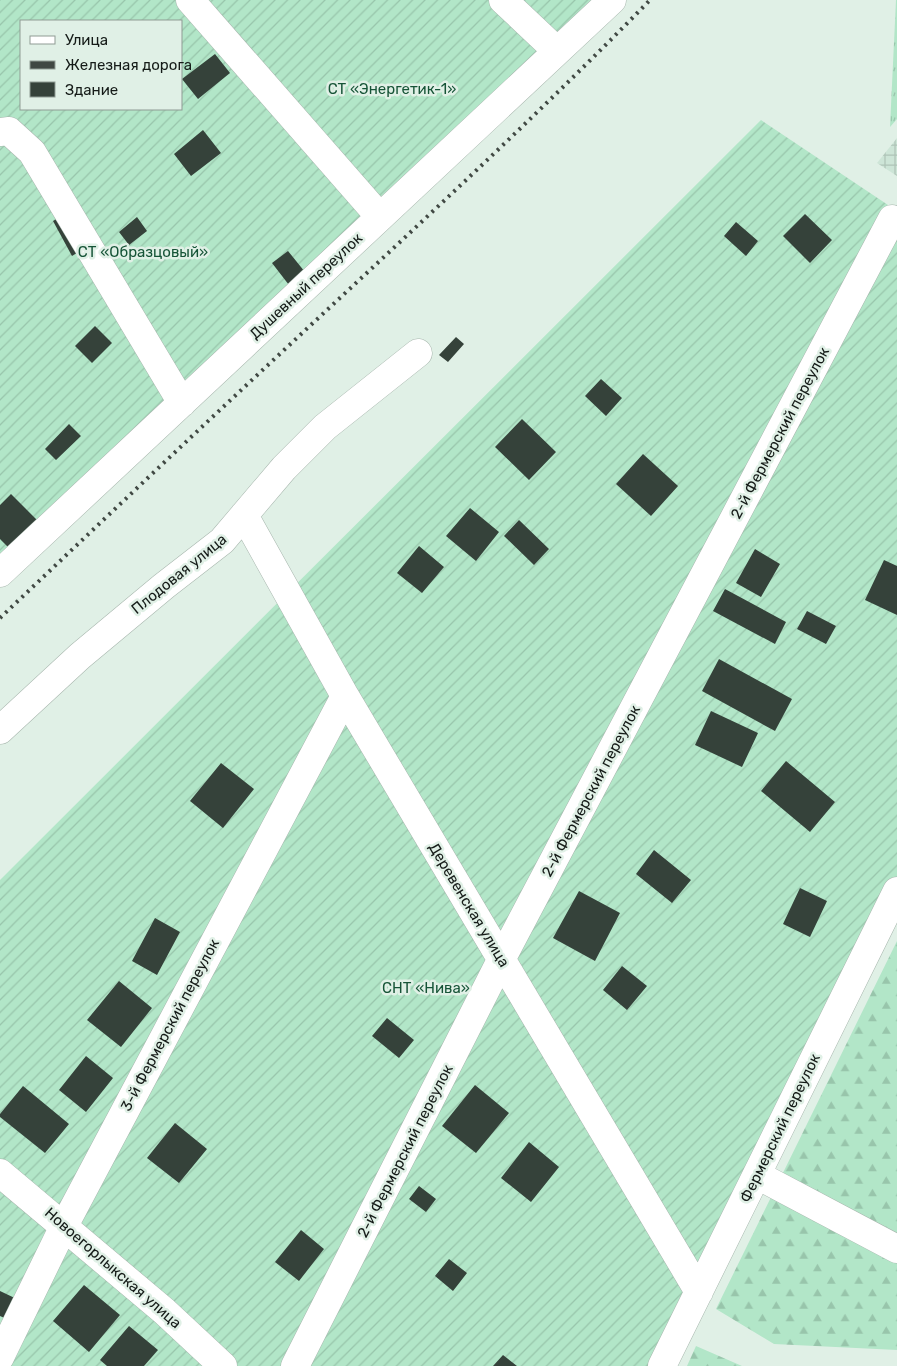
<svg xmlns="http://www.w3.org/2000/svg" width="897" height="1366" font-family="Rubik,sans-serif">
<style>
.industrial{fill:url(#industrial-grid)}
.grass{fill:url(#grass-tufts)}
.forest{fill:url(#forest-firs)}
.garden{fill:url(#garden-furrows);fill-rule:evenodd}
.building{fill:#35423a}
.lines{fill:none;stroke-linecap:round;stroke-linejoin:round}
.minor-casing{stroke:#a8b7ae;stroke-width:29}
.minor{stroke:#fff;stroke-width:28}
.rail{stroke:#404843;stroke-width:4;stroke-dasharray:2.5 5;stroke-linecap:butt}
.labels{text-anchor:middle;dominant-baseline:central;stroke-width:5;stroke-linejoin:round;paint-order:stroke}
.park-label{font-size:15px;fill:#165437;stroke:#e0f0e6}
.street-label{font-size:15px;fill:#151b18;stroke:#e0f0e6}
</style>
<defs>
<pattern id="industrial-grid" width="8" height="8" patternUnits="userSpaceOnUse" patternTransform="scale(1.25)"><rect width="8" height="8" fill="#cde5d7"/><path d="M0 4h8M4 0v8" fill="none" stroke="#afc4b8"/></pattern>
<pattern id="grass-tufts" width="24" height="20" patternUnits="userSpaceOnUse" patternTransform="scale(1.25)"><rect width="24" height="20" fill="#b2e6c8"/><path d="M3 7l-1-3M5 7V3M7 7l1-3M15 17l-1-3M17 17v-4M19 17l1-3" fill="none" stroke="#98c5ab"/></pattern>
<pattern id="forest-firs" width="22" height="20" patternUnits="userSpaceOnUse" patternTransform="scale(1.25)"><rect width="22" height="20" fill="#b2e6c8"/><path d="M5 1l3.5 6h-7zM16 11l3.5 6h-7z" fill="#98c5ab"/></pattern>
<pattern id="garden-furrows" width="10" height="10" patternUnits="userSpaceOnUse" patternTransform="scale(1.25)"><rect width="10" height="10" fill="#b2e6c8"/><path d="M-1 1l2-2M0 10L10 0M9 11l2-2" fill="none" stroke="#98c5ab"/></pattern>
</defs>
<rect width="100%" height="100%" fill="#e0f0e6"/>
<path class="industrial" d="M897,138V176L877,163Z"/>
<path class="grass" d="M896,0H897V119L890,127Z"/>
<path class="forest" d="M897,941V1350L774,1344L716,1309Z
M696,1346L742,1366H687Z"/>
<path class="garden" d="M0,0H594L505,103L0,587ZM21,21H181V109H21Z
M761,120L897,211V888L660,1366H0V880Z"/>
<path class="building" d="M215,54L230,73L198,99L182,79Z
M203,130L221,153L191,176L174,154Z
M805,214L832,240L810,263L783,236Z
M62,216L80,251L72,256L53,221Z
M137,217L147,231L129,245L119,232Z
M736,222L758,241L746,256L724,236Z
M288,251L305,272L289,285L272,263Z
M95,326L112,343L92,363L75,346Z
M456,337L464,344L448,362L439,355Z
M601,379L622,398L606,416L585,396Z
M522,419L556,452L529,480L495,447Z
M69,424L81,436L56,460L45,449Z
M643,454L678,486L651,516L616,484Z
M11,494L40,523L12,551L0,539V505Z
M470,508L499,532L476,561L446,536Z
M519,520L549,549L534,565L504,536Z
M419,546L444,567L422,593L397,573Z
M755,549L780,564L761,597L736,583Z
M884,560L897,566V615L865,600Z
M725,589L786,622L775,644L713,611Z
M807,611L836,626L826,644L797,629Z
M719,659L792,699L775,731L702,691Z
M711,711L758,733L742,767L695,745Z
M786,761L835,802L810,832L761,791Z
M221,763L254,789L223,828L190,801Z
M654,850L691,880L672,903L636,874Z
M800,888L827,901L810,937L783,924Z
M579,891L620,913L595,961L553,938Z
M155,918L180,932L157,975L132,961Z
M622,966L647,986L627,1010L603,990Z
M119,981L152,1008L121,1047L87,1020Z
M387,1018L414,1040L399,1058L372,1036Z
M86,1056L113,1078L86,1112L59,1090Z
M475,1085L509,1113L476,1153L442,1126Z
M23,1086L69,1124L45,1153L0,1117V1114Z
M175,1123L207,1149L179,1183L147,1158Z
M529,1142L559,1167L531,1202L501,1178Z
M419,1186L436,1199L426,1212L409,1199Z
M301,1230L324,1249L299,1281L275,1262Z
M449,1259L467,1273L453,1291L435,1276Z
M84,1285L120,1315L89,1352L53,1321Z
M0,1291L21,1301L11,1321L0,1316Z
M129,1326L158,1350L144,1366H107L100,1360Z
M503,1355L517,1366H493Z"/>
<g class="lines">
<defs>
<path id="minor" d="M190,0L380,217
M503,0L557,51
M0,132L9,131L32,152L182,403
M244,515L345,696L699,1292
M0,573L612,0
M0,730L80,656L164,586L222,541L284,468L325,427L418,353
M0,1173L164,1311L223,1366
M757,1175L897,1249
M0,1357L64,1226L345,696
M295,1366L501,960L892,219L897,222
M662,1366L897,891"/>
</defs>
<use href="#minor" class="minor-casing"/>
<use href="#minor" class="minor"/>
<path class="rail" d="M0,618C99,524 198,430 298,337C417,226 537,116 650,0"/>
</g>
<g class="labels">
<g class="park-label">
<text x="392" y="89">СТ «Энергетик-1»</text>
<text x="143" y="252">СТ «Образцовый»</text>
<text x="426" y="988">СНТ «Нива»</text>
</g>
<g class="street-label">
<text transform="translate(306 286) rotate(-43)">Душевный переулок</text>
<text transform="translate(780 433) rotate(-62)">2-й Фермерский переулок</text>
<text transform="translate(179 574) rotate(-39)">Плодовая улица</text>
<text transform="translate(591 791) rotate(-62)">2-й Фермерский переулок</text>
<text transform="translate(469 905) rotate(59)">Деревенская улица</text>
<text transform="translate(170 1025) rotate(-62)">3-й Фермерский переулок</text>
<text transform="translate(780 1128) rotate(-64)">Фермерский переулок</text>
<text transform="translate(405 1151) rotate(-63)">2-й Фермерский переулок</text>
<text transform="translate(113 1268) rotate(41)">Новоегорлыкская улица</text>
</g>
</g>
<rect x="20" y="20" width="162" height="90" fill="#e0f0e6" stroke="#8f9b94"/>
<rect x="30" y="36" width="25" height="8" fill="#ffffff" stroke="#8f9b94"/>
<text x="65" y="45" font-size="15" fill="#151b18">Улица</text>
<rect x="30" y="61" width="25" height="8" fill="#404843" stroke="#8f9b94"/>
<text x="65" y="70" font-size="15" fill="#151b18">Железная дорога</text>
<rect x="30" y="82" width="25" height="15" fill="#35423a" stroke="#8f9b94"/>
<text x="65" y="95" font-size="15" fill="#151b18">Здание</text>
</svg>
